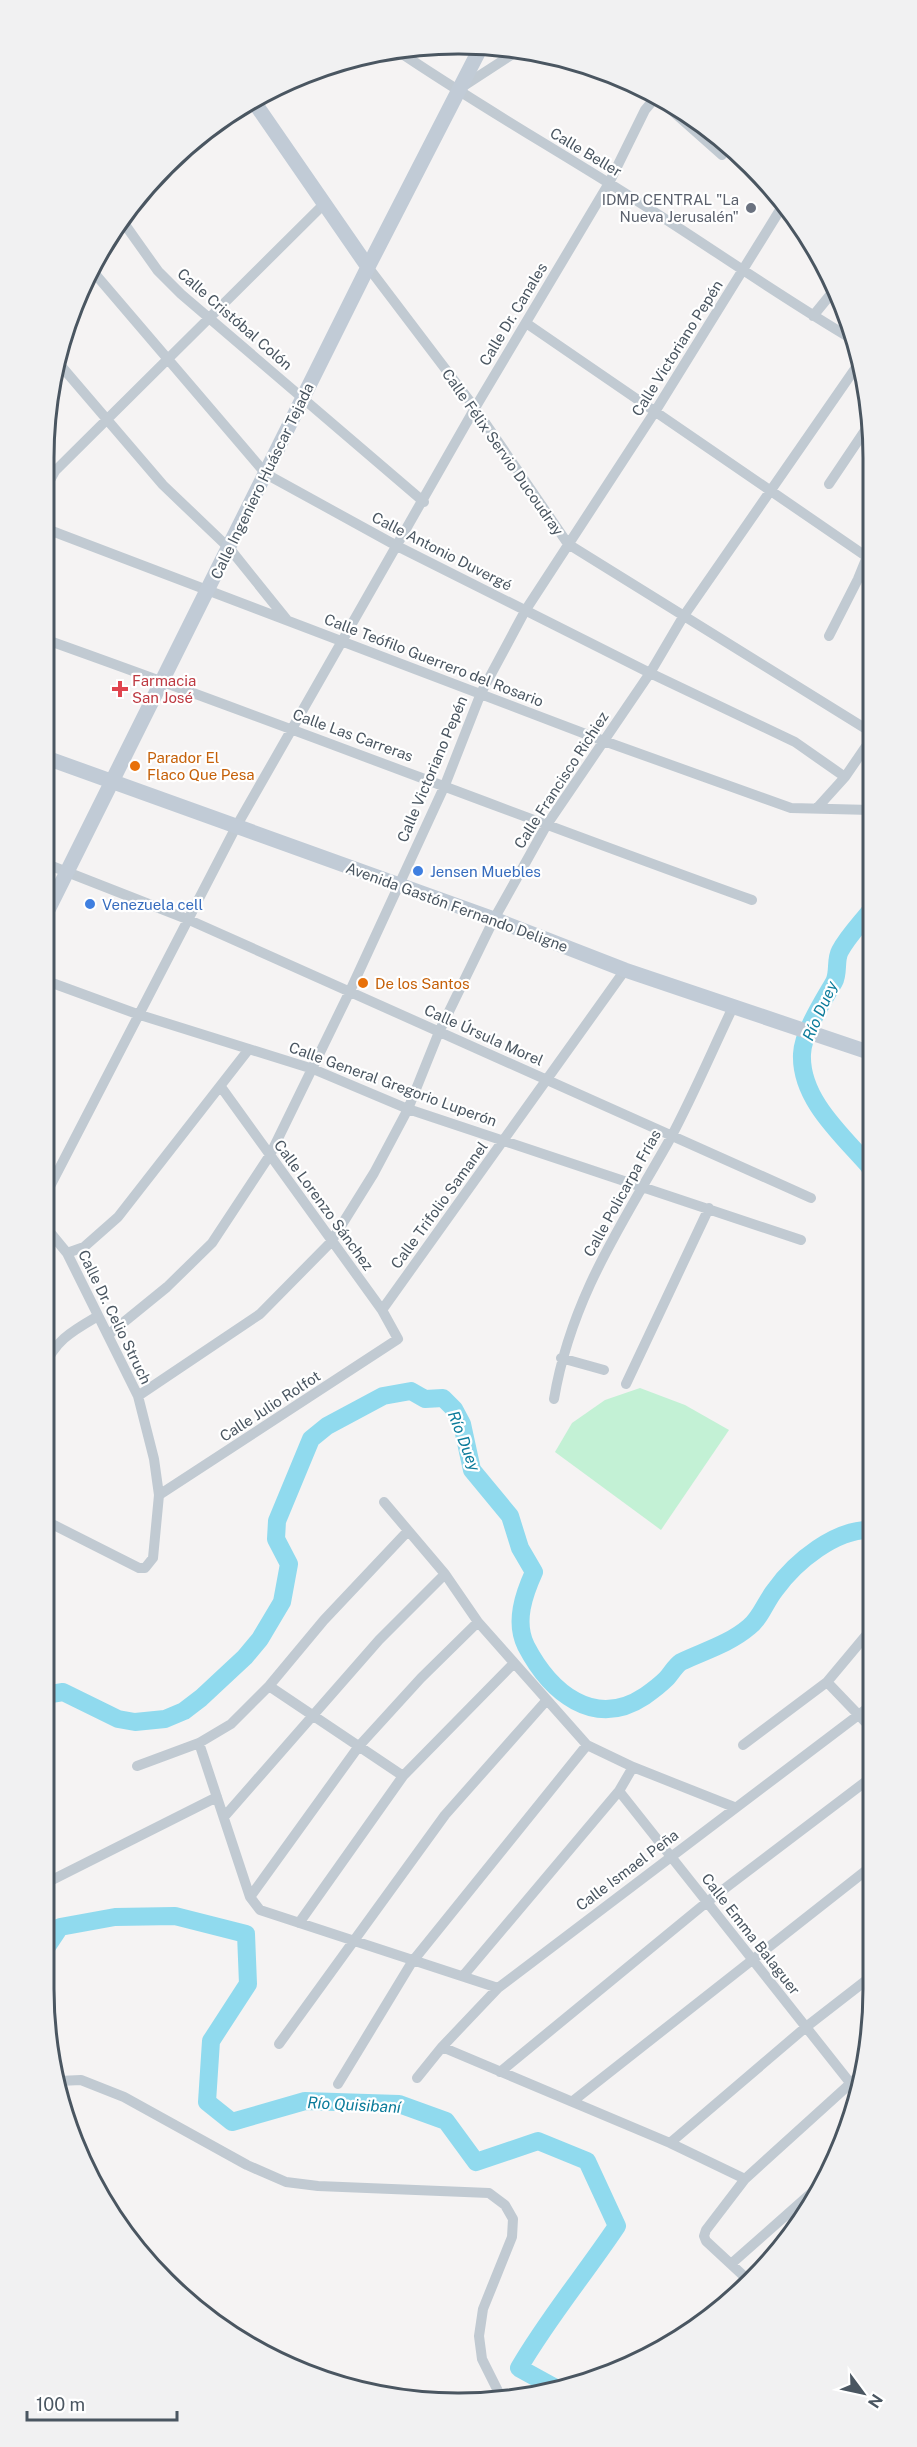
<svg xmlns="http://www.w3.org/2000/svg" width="917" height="2447" font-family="'Public Sans',sans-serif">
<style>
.green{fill:#c3f1d5}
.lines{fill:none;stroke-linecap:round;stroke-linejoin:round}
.river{stroke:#90daee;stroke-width:18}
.street{stroke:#c1cad2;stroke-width:10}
.secondary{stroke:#c1cbd6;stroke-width:15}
.worship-dot{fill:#6b7280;stroke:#fff;stroke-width:2}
.health-dot{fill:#e0444e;stroke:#fff;stroke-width:2}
.food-dot{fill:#e8710a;stroke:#fff;stroke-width:2}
.shop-dot{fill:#3f7fe0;stroke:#fff;stroke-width:2}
.labels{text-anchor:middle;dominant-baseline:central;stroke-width:4.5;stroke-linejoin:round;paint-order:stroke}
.street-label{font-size:15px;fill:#4a5661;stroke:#fff}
.worship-label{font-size:15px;fill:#5b616d;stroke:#fff;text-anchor:end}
.health-label{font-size:15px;fill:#be3a42;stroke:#fff;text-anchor:start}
.food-label{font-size:15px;fill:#c56008;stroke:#fff;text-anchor:start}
.shop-label{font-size:15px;fill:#366cbe;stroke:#fff;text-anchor:start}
.water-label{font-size:16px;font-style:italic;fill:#0c7c9b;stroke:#fff}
.rim{fill:none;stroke:#4a5661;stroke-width:3}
</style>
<rect width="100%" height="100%" fill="#f5f3f3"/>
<path class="green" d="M640,1388L685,1405L729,1430L661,1530L555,1452L572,1423L605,1400Z"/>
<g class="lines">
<path class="river" d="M871,910C861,923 848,936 840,951C835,960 839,973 834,982C823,1001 803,1032 802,1054C800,1099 842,1135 869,1166L872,1173
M44,1700L51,1694L63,1692L118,1719L135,1722L165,1719L184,1711L201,1698L245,1657L260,1639L282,1602L289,1564L276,1539L277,1521L311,1439L327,1426L383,1396L411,1391L425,1399L443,1398L454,1409L462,1424L472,1470L510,1516L520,1548L534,1572C524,1594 514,1622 526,1646C550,1692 594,1730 645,1696C652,1691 660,1685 666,1679C671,1674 675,1666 681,1662C704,1651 729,1644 749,1627C760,1619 766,1601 775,1590C795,1562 836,1528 872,1530
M44,1951L60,1927L115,1917L175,1916L246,1934L248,1984L211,2041L207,2102L232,2122L305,2101L399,2104L446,2121L476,2162L538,2141L587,2161L617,2226C585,2274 548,2318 519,2368L559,2390"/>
<path class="street" d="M395,49C464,96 536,138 607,182C690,233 769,290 852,339
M462,87L519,50
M660,100L722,155
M121,219L158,271L181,294L424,502
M368,267L475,408L568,544L871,732
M90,268L266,474L397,546L650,673L795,742L845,777
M813,316L835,289
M526,323L870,559
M56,360L163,485L230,549L287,620
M829,484L870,423
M44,491L55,471L323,205
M44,528L604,741L791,808L871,810
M829,636L858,579L867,557
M44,639C281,723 515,815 752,900
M817,808L845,777L871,739
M44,863L187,919L811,1198
M44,980L137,1014L313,1069L408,1109L801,1240
M44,1198L236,827L475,408L609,183L645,110L655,98
M44,1225L67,1253L138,1396L154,1459L159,1495L153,1558L145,1568H139L44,1520
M67,1253L84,1247L118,1217L249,1049
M382,1310L625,970
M108,1335L167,1287L212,1243L270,1155L350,991L445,785L481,693L525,611L656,410L783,205
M561,1358L604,1370
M44,1369C53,1341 74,1330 98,1316
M626,1384L709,1208
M138,1396L260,1314L331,1242L374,1173L408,1109L439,1032L494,919L546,826L650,673L683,617L859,363
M554,1399C571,1298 621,1226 670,1139C693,1096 712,1051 733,1007
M159,1495L398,1339L382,1310L221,1087
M384,1502L445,1574L478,1622L587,1745L633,1767L734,1807
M44,1624L49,1623
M827,1682L873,1730
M269,1686L403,1776
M199,1743L250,1897L260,1910L498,1988
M743,1745L827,1682L873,1627
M137,1766L199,1743L231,1724L269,1686L324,1620L407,1532
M619,1791L859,2094
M224,1817L379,1640L445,1574
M44,1884L217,1797
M250,1897L359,1746L421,1678L478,1622
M299,1923L403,1776L514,1663
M463,1976L619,1791L633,1767
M279,2044L445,1815L546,1701
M442,2047L670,2143L745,2179
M500,2072L707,1902L873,1776
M417,2078L442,2047L498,1988L873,1704
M59,2081L81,2080L124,2097L247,2165L286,2182L318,2186L489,2193L505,2205L513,2219L512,2237L483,2309L479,2336L482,2359L501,2397
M338,2084L412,1962L587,1745
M573,2101L873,1865
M670,2143L806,2027L873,1975
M731,2264L826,2180
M747,2279L706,2241L704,2236L706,2230L745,2179L862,2073"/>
<path class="secondary" d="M252,99L368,267
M44,757L494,919L625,970L871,1053
M44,918L368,267L482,45"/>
</g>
<circle class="worship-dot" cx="751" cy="208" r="6"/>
<path class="health-dot" d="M117 680h6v6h6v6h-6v6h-6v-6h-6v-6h6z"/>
<g class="food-dot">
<circle cx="135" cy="766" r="6"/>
<circle cx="363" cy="983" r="6"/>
</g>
<g class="shop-dot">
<circle cx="418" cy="871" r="6"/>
<circle cx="90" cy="904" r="6"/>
</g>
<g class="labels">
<g class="street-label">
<text transform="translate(586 152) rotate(31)">Calle Beller</text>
<text transform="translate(513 314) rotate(-59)">Calle Dr. Canales</text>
<text transform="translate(235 319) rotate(41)">Calle Cristóbal Colón</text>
<text transform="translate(677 348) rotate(-58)">Calle Victoriano Pepén</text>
<text transform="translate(503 452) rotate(55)">Calle Félix Servio Ducoudray</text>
<text transform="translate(262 481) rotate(-64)">Calle Ingeniero Huáscar Tejada</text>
<text transform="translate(442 551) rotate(27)">Calle Antonio Duvergé</text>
<text transform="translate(434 660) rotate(21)">Calle Teófilo Guerrero del Rosario</text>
<text transform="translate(353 735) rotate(20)">Calle Las Carreras</text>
<text transform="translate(432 769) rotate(-67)">Calle Victoriano Pepén</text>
<text transform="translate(561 780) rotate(-57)">Calle Francisco Richiez</text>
<text transform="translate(457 907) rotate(20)">Avenida Gastón Fernando Deligne</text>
<text transform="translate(484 1035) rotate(24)">Calle Úrsula Morel</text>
<text transform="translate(393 1084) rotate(20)">Calle General Gregorio Luperón</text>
<text transform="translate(622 1193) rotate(-61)">Calle Policarpa Frías</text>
<text transform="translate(324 1205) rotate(54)">Calle Lorenzo Sánchez</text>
<text transform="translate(439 1205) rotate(-54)">Calle Trifolio Samanel</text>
<text transform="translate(115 1317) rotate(64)">Calle Dr. Celio Struch</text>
<text transform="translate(270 1406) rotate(-33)">Calle Julio Rolfot</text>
<text transform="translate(627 1870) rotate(-37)">Calle Ismael Peña</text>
<text transform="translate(751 1934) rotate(52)">Calle Emma Balaguer</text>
</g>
<g class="worship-label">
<text x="739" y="199">IDMP CENTRAL "La<tspan x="739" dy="17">Nueva Jerusalén"</tspan></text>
</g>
<g class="health-label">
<text x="132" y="680">Farmacia<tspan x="132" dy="17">San José</tspan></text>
</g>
<g class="food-label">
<text x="147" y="757">Parador El<tspan x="147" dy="17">Flaco Que Pesa</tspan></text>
<text x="375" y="983">De los Santos</text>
</g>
<g class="shop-label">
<text x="430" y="871">Jensen Muebles</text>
<text x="102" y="904">Venezuela cell</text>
</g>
<g class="water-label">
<text transform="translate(820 1011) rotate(-66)">Río Duey</text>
<text transform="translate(464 1441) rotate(69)">Río Duey</text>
<text transform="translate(354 2105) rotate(3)">Río Quisibaní</text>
</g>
</g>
<path d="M0 0H917V2447H0ZM458 54H459A404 404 0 0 1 863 458V1989A404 404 0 0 1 459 2393H458A404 404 0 0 1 54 1989V458A404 404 0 0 1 458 54Z" fill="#f1f1f2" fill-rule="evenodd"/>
<path class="rim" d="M458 54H459A404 404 0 0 1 863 458V1989A404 404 0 0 1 459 2393H458A404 404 0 0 1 54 1989V458A404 404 0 0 1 458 54Z"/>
<g transform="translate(863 2393) rotate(123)" stroke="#ffffff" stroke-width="4.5" paint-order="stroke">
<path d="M0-4.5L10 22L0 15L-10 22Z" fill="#4a5661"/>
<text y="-9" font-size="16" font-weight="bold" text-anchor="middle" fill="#4a5661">N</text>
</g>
<path d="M27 2411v9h150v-9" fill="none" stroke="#4a5661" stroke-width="3"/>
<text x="36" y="2411" font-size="18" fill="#4a5661" stroke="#ffffff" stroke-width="4.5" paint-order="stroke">100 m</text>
</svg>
